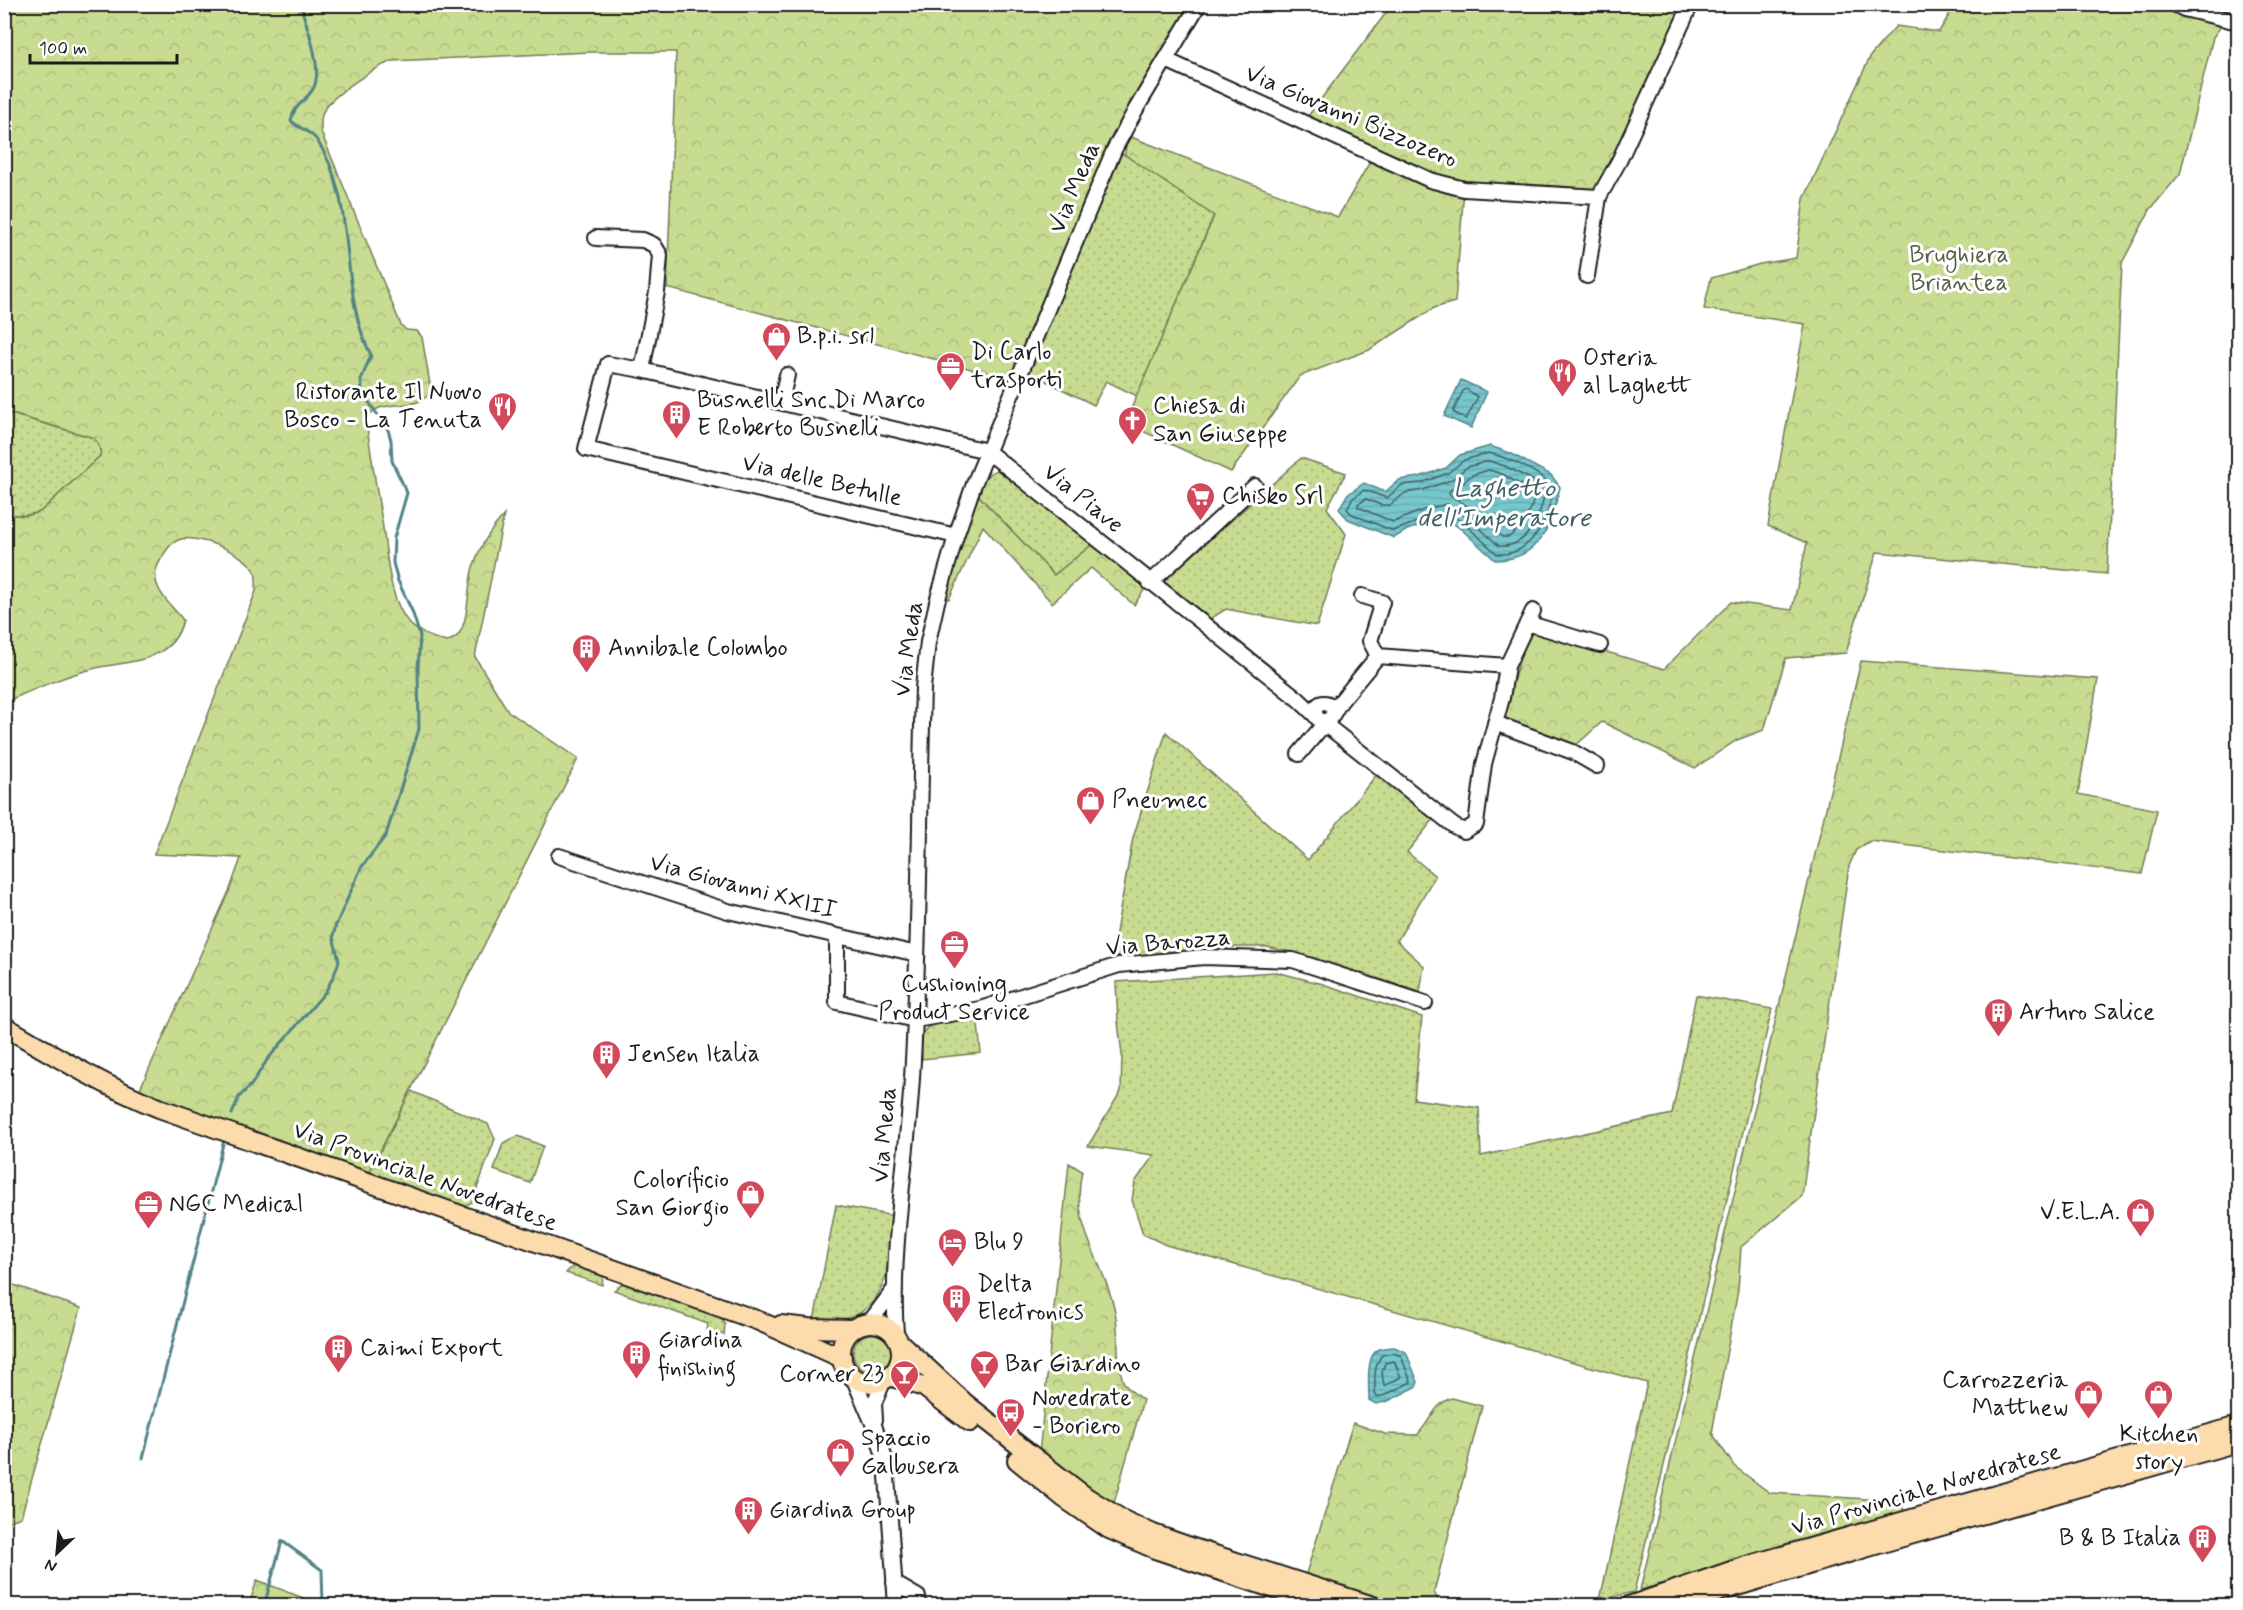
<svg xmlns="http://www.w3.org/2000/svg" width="2243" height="1610" font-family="Mynerve,sans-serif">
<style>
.grass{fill:url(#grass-dots);stroke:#727c56;stroke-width:1.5}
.forest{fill:url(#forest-crowns);stroke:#727c56;stroke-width:1.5}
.water{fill:url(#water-rules);stroke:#528386;stroke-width:1.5}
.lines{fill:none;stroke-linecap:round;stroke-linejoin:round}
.shore{stroke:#406063;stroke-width:1.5}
.stream{stroke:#528386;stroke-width:3}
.minor-casing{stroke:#1c1c1c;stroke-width:18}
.major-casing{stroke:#1c1c1c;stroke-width:22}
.minor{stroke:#fff;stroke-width:14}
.major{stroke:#fcdcac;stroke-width:18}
.labels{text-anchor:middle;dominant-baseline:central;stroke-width:6;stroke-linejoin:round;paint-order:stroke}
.street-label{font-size:24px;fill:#1c1c1c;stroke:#fff}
.park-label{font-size:24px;fill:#585f45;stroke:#fff}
.poi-label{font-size:24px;fill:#1c1c1c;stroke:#fff;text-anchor:start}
.water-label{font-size:26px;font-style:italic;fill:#406063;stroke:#fff}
</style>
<defs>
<pattern id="grass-dots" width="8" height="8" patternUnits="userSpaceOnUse" patternTransform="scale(1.5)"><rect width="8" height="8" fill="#c7dc91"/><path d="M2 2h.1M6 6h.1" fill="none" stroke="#aabc7c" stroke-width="1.8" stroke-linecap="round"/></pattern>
<pattern id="forest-crowns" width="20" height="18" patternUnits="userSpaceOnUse" patternTransform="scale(1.5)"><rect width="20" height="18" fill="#c7dc91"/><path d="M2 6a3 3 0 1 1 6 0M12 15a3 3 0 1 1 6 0" fill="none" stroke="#aabc7c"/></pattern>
<pattern id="water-rules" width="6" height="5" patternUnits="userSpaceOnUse" patternTransform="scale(1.5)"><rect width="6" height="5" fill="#76c7cd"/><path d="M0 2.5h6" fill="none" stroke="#66aaaf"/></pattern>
</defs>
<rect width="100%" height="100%" fill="#fff"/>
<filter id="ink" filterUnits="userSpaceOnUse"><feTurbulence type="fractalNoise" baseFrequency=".0167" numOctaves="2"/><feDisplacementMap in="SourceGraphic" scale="12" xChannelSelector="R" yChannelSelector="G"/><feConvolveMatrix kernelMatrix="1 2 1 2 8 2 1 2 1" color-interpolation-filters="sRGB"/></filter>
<g filter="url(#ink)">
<path class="grass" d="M1120,153L1125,155L1214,215L1137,396L1106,381L1094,405L1029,373Z
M4,412L94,438C98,443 102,450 100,456L40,512C28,517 17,515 5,514Z
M1301,458L1346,473L1327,508L1346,534L1317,626L1226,609L1210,619L1163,582Z
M997,470L1004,472L1094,543L1054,575L978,495C982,483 984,474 997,470Z
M1166,732L1308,860L1377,774L1433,820L1407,852L1435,876L1397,941L1424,966L1420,992L1311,957L1267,947H1234L1111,960L1133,838Z
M1276,972L1323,984L1422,1017L1414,1099L1479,1108L1481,1156L1672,1114L1696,995L1772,1009L1634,1592L1600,1600L1647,1383L1166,1245L1143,1234L1132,1200L1135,1182L1154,1155L1088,1146L1121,1091L1122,1055L1118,1022L1116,982Z
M977,1015L981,1053L922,1059C922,1051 920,1037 925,1030C933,1020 964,1017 977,1015Z
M411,1091L488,1124L495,1139L472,1202L462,1208L369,1173Z
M518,1136L543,1146L530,1183L494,1170L503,1143Z
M836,1205L894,1216C890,1256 891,1309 842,1320C833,1322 823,1321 814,1321Z
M575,1264L600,1272L603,1276L602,1285L566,1273Z
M623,1283H628L718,1314L725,1324L724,1335L707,1330L708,1324L614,1290Z
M853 1353a19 19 0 1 1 38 0a19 19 0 1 1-38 0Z"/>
<path class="forest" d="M5,5H1194L1150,77L1020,365L1009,379L667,288L676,52H591L393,61C376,66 335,94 325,108C320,116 321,123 321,132L401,325L406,330L417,331L422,337L431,390C419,416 378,394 366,420C371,453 376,487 382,521C387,551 388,599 409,623C418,633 434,638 446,642C450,640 455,639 458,635C470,619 467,586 473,567C480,546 489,531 504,515L475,657L508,711L578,759L369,1173L139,1091L230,889L241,858L154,854L256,591C256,585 257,578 255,572C248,554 196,533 178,540C169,544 164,553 160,561C155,569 154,578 158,587C163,600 175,609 183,620C180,632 174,643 163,650C143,664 114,663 92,669C61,677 33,690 5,702L4,514L26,516L40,512L100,456C102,450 98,443 94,438L5,412Z
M1392,5H1682L1607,191L1464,189L1455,302L1434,308L1369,350L1300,376L1231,472L1125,423L1214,216L1125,155L1126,142L1131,137L1338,217L1371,160L1299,128Z
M1955,5H2237L2213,37L2180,174L2150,210L2122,263L2107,574L1877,552L1846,653L1786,658L1764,730L1737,740L1695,768L1602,722L1573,748L1501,721L1529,629L1664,669L1731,602L1792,610L1807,543L1768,526L1805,324L1704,309L1711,278L1760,264L1796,258L1804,199L1871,55L1896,26L1939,32Z
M978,495L1054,575L1094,543L1147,586L1134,605L1091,568L1052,603L983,526L949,599L943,596Z
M1861,661L2098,679L2078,794L2157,810L2142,874L1870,841L1856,850L1849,866L1802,1196L1741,1247L1738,1290L1712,1433L1734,1466L1770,1493L1899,1501L1907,1515L1640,1590Z
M1069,1163L1082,1171C1069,1227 1105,1261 1115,1312C1120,1335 1115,1359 1123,1381C1126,1389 1137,1395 1143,1400L1114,1503L1039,1454Z
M5,1282L81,1308L21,1517L5,1523Z
M1452,1398L1482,1406L1434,1592L1441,1605H1323L1305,1577L1353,1423L1385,1434L1417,1435C1429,1424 1435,1402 1452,1398Z
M257,1580L321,1605H249Z"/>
<path class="water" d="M1461,380L1487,392L1471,428L1444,416Z
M1490,446L1510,453L1551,475L1560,487C1551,526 1540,560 1495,560L1462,530L1444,517L1407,530L1394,538L1348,519L1339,509L1347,495L1364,483L1385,492L1399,480L1419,477L1446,468L1460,455Z
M1394,1347L1406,1352L1418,1382L1416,1387L1388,1401L1376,1404L1369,1400C1369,1388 1366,1361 1375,1352C1379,1347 1389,1348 1394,1347Z"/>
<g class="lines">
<path class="shore" d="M1466,389L1478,397L1466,419L1453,412L1463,391Z
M1489,453C1508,458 1542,472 1553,488C1549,519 1532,556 1497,554L1466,525L1446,511L1393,531L1352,514L1347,509L1352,499L1364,490L1387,498L1402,485L1421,483L1448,473L1464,460Z
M1489,461L1505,466L1542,485L1545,490C1542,513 1528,549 1499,546L1470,519L1447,504L1426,509L1393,522L1358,507V504L1366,499L1381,505H1390L1405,493L1423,490L1451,480L1467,467Z
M1489,470L1502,474L1535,493C1532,511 1524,526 1509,537H1502L1476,512L1449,494L1450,490L1459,486L1472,475Z
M1393,1353L1401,1356L1411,1382L1385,1395L1377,1397L1375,1394C1375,1381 1373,1366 1382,1355Z
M1394,1361L1401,1377L1384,1386L1382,1373L1385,1363Z"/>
<path class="stream" d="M232,1114L239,1097L252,1084L267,1060L326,991L334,975L339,961L333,936L336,925L361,868L386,835L419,729L418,668L420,636L412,611L398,581L393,563L394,538L407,493L392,461L391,440L388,430L362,392L361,380L371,355C337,290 359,200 316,139C309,131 299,128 291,121C293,105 308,100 314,87C323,67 306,24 300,4
M143,1458L224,1140
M264,1606L282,1541L322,1570L323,1606"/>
<defs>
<path id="minor" d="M2174,4L2184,9L2238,22
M1166,60L1430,180L1464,189L1599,197L1619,161L1691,4
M596,238L643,240L654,245L660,255L657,292L642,370L987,451L1298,699L1315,715
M1587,276L1599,197
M642,370L608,364L586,449L956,536
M781,402L787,375
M1150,583L1255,486
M1362,596L1382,602L1370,641L1378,656
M1527,623L1600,645
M1315 712a9 9 0 1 1 18 0a9 9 0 1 1-18 0Z
M1333,714L1340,702L1378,656L1507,666
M1321,721L1454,826L1464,831L1476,824L1484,764L1502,698L1507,666L1533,611
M1495,723L1573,752L1597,766
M1299,754L1320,729L1329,726
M559,856L728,911L917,954
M837,936V1002L915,1020L980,1009L1119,965L1204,957L1293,960L1425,1003
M869,1323L893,1291
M896,1335C890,1249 907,1164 912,1078C920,948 919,818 923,688L928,642L937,602L956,536L974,484L1114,150L1136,109L1199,4
M852,1375L875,1428L886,1462L896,1606
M875,1420L874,1403L884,1380
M894,1583L918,1597L919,1606"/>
<path id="major" d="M4,1026C55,1056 104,1086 159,1108L759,1321L842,1358
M841 1353a30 30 0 1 1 60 0a30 30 0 1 1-60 0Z
M781,1325L808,1328L853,1329
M899,1342L966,1404L1026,1451L1086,1497L1123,1520L1153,1534L1190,1547L1373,1606
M889,1376L924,1387L970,1422
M1017,1460L1064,1498L1109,1529L1155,1549L1326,1606
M1629,1606L1743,1567L2238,1426
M1670,1606L1892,1540L2238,1442"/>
</defs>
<use href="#minor" class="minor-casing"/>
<use href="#major" class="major-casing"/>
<use href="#minor" class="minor"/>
<use href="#major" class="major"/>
</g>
</g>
<defs>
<symbol id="shop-pin" viewBox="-11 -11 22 30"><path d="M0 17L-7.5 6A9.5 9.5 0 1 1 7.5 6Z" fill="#d1495b" stroke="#fff"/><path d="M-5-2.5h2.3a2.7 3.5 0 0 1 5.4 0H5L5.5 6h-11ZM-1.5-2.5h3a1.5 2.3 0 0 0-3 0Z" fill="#fff"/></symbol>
<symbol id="office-pin" viewBox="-11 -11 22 30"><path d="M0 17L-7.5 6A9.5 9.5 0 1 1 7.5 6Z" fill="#d1495b" stroke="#fff"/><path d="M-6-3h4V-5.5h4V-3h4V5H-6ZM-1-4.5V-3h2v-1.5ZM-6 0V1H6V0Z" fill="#fff"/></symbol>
<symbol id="restaurant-pin" viewBox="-11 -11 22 30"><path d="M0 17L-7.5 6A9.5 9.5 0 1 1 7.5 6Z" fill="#d1495b" stroke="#fff"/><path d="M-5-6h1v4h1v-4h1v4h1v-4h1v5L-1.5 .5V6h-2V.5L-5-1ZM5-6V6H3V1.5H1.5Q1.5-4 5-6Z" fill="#fff"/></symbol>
<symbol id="building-pin" viewBox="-11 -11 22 30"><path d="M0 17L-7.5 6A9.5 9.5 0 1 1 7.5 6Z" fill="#d1495b" stroke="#fff"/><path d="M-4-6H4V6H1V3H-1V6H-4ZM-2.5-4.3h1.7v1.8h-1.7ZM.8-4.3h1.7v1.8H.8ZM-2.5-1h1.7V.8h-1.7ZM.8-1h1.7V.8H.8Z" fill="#fff"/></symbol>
<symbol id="church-pin" viewBox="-11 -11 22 30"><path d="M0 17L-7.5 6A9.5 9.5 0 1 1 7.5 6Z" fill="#d1495b" stroke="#fff"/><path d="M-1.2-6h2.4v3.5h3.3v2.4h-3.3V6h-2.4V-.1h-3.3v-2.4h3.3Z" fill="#fff"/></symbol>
<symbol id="supermarket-pin" viewBox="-11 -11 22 30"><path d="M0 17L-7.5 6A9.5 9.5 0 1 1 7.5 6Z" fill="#d1495b" stroke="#fff"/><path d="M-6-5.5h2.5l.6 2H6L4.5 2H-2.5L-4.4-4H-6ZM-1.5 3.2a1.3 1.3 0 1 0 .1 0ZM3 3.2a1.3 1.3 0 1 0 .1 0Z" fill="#fff"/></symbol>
<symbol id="hotel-pin" viewBox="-11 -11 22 30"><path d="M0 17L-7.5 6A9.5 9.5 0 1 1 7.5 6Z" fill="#d1495b" stroke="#fff"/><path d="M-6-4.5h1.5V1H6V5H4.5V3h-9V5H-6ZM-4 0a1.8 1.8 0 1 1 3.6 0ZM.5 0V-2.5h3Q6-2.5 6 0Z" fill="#fff"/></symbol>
<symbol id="bar-pin" viewBox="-11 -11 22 30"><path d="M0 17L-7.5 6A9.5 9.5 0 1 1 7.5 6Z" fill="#d1495b" stroke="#fff"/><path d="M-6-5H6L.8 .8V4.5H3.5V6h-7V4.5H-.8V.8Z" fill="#fff"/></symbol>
<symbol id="bus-pin" viewBox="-11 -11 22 30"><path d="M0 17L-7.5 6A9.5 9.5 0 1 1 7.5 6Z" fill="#d1495b" stroke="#fff"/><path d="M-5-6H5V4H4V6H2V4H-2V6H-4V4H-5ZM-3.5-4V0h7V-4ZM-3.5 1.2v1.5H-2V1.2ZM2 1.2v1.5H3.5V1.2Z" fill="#fff"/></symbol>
</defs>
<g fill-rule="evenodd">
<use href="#shop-pin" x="760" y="320" width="33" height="45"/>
<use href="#office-pin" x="934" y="350" width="33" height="45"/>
<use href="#restaurant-pin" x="1546" y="356" width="33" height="45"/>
<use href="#restaurant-pin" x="486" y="390" width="33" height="45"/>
<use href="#building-pin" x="660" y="398" width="33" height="45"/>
<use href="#church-pin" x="1116" y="404" width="33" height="45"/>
<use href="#supermarket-pin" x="1184" y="480" width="33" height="45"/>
<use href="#building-pin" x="570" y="632" width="33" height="45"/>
<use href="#shop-pin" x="1074" y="784" width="33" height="45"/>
<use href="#office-pin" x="938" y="928" width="33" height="45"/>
<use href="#building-pin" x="1982" y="996" width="33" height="45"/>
<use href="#building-pin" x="590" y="1038" width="33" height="45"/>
<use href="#shop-pin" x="734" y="1178" width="33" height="45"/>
<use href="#office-pin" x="132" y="1188" width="33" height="45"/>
<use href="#shop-pin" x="2124" y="1196" width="33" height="45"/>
<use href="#hotel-pin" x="936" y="1226" width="33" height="45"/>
<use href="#building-pin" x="940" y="1282" width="33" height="45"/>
<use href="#building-pin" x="322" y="1332" width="33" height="45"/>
<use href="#building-pin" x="620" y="1338" width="33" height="45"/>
<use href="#bar-pin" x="968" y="1348" width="33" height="45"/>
<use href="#bar-pin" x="888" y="1358" width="33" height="45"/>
<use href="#shop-pin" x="2072" y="1378" width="33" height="45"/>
<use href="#shop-pin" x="2142" y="1378" width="33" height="45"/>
<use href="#bus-pin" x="994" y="1396" width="33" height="45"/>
<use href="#shop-pin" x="824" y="1436" width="33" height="45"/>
<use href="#building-pin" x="732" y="1494" width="33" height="45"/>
<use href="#building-pin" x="2186" y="1522" width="33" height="45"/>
</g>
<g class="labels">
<g class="street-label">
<text transform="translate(1351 117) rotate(23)">Via Giovanni Bizzozero</text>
<text transform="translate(1075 188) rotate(-67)">Via Meda</text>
<text transform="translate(822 481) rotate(13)">Via delle Betulle</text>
<text transform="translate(1083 499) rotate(39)">Via Piave</text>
<text transform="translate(909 649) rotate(-82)">Via Meda</text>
<text transform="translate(743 887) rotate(15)">Via Giovanni XXIII</text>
<text transform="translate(1168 943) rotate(-5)">Via Barozza</text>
<text transform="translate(885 1135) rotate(-85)">Via Meda</text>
<text transform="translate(425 1177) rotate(20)">Via Provinciale Novedratese</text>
<text transform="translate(1926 1490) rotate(-16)">Via Provinciale Novedratese</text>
</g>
<g class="park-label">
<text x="1959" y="255">Brughiera<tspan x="1959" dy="28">Briantea</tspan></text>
</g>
<g class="poi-label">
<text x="797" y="336">B.p.i. srl</text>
<text x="971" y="352">Di Carlo<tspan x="971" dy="28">trasporti</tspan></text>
<text x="1583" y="358">Osteria<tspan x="1583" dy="28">al Laghett</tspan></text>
<text x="482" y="392" text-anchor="end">Ristorante Il Nuovo<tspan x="482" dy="28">Bosco - La Tenuta</tspan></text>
<text x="697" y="400">Busnelli Snc Di Marco<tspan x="697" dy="28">E Roberto Busnelli</tspan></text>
<text x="1153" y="406">Chiesa di<tspan x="1153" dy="28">San Giuseppe</tspan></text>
<text x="1222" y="496">Chisko Srl</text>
<text x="608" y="648">Annibale Colombo</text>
<text x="1112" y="800">Pneumec</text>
<text x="954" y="984" text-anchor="middle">Cushioning<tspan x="954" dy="28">Product Service</tspan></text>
<text x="2019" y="1012">Arturo Salice</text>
<text x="627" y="1054">Jensen Italia</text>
<text x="729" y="1180" text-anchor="end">Colorificio<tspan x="729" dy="28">San Giorgio</tspan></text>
<text x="169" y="1204">NGC Medical</text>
<text x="2120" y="1212" text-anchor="end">V.E.L.A.</text>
<text x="974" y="1242">Blu 9</text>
<text x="977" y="1284">Delta<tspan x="977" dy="28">Electronics</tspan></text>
<text x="658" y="1340">Giardina<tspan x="658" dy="28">finishing</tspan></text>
<text x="360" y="1348">Caimi Export</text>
<text x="1005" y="1364">Bar Giardino</text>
<text x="884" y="1374" text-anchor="end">Corner 23</text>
<text x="2068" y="1380" text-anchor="end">Carrozzeria<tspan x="2068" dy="28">Matthew</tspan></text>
<text x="1032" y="1398">Novedrate<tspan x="1032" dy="28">- Boriero</tspan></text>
<text x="2159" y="1434" text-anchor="middle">Kitchen<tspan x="2159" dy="28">story</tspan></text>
<text x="861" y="1438">Spaccio<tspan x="861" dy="28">Galbusera</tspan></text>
<text x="769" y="1510">Giardina Group</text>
<text x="2181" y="1538" text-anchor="end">B &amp; B Italia</text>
</g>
<g class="water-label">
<text x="1504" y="489">Laghetto<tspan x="1504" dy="30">dell'Imperatore</tspan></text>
</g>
</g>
<rect width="2243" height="1610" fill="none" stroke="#fff" stroke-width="24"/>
<rect x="12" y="12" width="2219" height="1586" fill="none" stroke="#1c1c1c" stroke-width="2" filter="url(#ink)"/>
<g transform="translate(57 1553) rotate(206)" stroke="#ffffff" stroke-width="4.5" paint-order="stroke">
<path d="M0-4.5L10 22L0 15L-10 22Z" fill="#1c1c1c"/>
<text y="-9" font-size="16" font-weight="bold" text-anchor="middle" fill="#1c1c1c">N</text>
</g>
<path d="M30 54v9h147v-9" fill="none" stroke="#1c1c1c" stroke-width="3"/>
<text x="39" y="54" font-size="18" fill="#1c1c1c" stroke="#ffffff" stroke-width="4.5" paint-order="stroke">100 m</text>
</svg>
